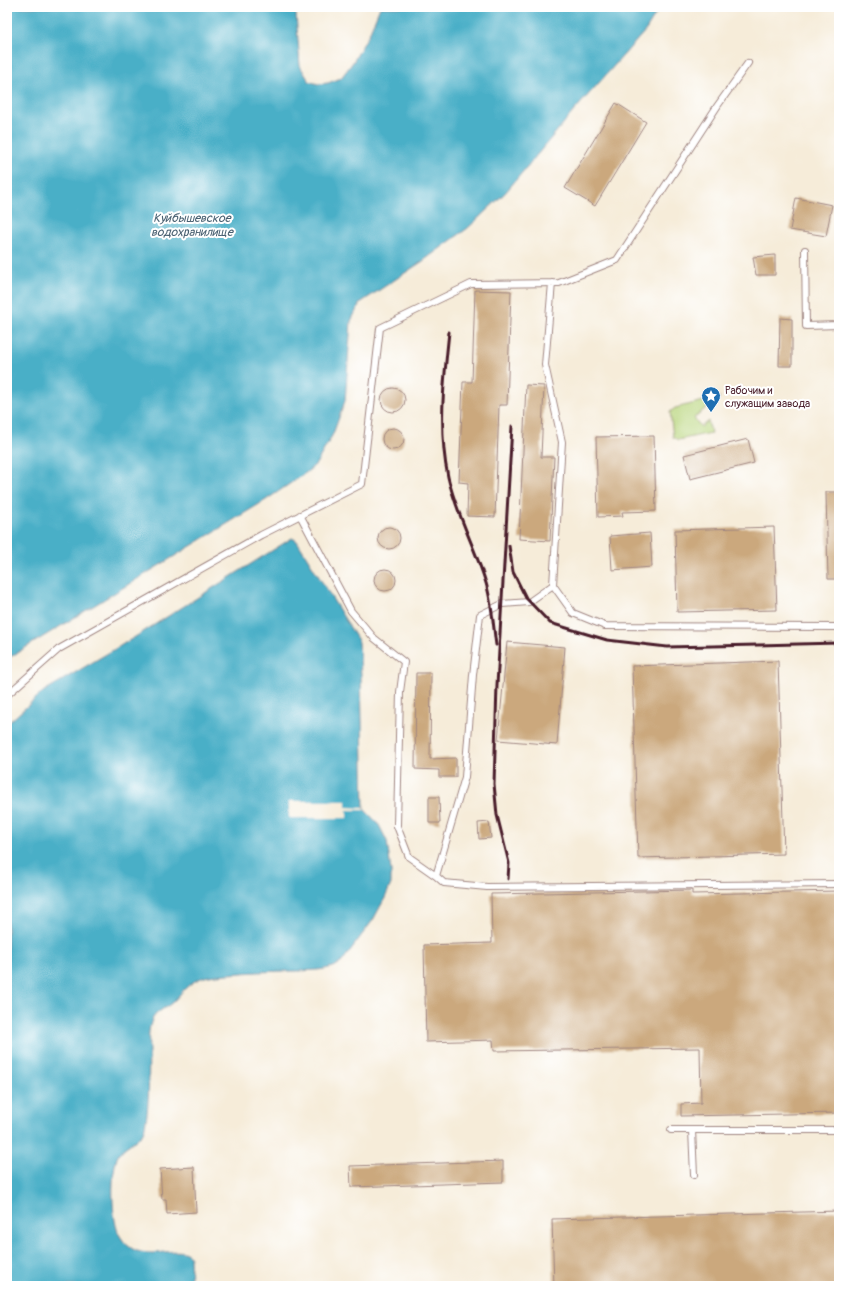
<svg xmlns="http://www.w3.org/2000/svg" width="846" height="1293" font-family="Pangolin,sans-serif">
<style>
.green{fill:#b8d57c;stroke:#817a54}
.water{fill:#48afc7;stroke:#496779}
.pier{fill:#f6ecd9}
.building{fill:#cba87d}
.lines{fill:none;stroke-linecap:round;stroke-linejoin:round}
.service-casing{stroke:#a08682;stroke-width:8}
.service{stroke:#fff;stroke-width:6}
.rail{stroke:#4a1f2b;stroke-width:3}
.labels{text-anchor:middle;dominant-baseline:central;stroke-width:4;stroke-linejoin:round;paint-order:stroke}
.poi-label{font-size:11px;fill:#4a1f2b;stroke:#fff;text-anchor:start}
.water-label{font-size:12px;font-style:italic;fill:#496071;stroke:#fff}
</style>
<rect width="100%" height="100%" fill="#fff"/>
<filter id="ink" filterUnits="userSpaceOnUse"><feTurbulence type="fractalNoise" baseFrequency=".025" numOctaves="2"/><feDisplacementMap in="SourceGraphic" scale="8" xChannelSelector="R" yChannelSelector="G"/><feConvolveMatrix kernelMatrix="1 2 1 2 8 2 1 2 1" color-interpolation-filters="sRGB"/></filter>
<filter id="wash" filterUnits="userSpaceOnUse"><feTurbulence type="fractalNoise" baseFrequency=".012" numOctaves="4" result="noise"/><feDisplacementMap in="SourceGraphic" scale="16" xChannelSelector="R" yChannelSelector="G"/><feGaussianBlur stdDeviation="0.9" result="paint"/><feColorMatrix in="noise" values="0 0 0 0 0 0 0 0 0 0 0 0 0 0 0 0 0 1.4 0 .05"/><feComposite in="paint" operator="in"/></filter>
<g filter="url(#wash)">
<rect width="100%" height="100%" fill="#f6ecd9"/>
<path class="green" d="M720,397L694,418L701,427L708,421L711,433L678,440L673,437L670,412L675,408Z"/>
<path class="water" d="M7,7H294L296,14L300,66L309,81L318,84L328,83L341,78L353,62L369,34L380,7H660L646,30L573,112L505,193L468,228L423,261L360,303L351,321L345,401L333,434L316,464L307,472L266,500L7,659Z
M292,538L294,539L297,541L359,642L361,674L364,808L365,810L372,817L379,825L387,841L391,871V884L385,898L373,920L341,963C328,971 313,970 298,971C275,971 252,972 228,974C219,975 208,975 199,979C189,983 181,993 174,1001C168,1007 157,1011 153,1018C147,1029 149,1043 149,1054C148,1078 150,1103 145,1126C143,1141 127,1142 119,1154C110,1167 111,1222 120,1236C139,1269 177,1241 190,1256L191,1286H7V724L44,691L135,637Z"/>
<path class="pier" d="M289,801H346V807L364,808L365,810H347V818H289Z"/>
<g id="blocks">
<path class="building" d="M616,103L646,122L595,206L565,188Z
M796,198L832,205L826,236L790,230Z
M775,255V275H756L753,257Z
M475,290L511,291L507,405H499L495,517L467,516L468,483L459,482L463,382H472Z
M780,318L792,319V366H779Z
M526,385L544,386L541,457H554L550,541L519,539Z
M381 400a12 12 0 1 1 24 0a12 12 0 1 1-24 0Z
M382 439a11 11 0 1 1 22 0a11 11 0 1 1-22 0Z
M654,436L656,511L622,512L623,516L598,517L596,437Z
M748,439L754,463L690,479L684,455Z
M826,492H839V579H828Z
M378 538a11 11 0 1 1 22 0a11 11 0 1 1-22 0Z
M774,527L777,610L677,612L675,530Z
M650,533L652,567L612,570L610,536Z
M374 580a11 11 0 1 1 22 0a11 11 0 1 1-22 0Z
M507,642L565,647L557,745L498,740Z
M778,661L784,854L638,858L632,666Z
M416,673H431L430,759L456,758V777H439V770L415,769Z
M429,797H439L440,823H429Z
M489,822L491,838L479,839L478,823Z
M692,890V894L839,891V1113L681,1116V1104L701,1103L700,1048L494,1051L493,1040L426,1042L424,945L492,943L491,894Z
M503,1161V1182L351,1187L350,1166Z
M194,1167L196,1212L167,1214L166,1199H162L160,1169Z
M839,1211V1286H554L552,1219Z"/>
</g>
</g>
<g filter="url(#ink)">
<use href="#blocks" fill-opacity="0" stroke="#a08682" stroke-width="1"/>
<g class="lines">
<defs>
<path id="service" d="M805,250L806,326L839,325
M552,283L545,365L562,442L553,585L573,613L605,626L839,627
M300,515L351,611L374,638L404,662L400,692L397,826L409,857L436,876L444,883L487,887L839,884
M7,695L59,649L261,535L362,484L380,328L471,284L559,283L617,260L718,105L748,63
M436,876L465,777L473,675L480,615L502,604L529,602L553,585
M671,1130H839
M692,1130L694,1175"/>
</defs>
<use href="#service" class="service-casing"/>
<use href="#service" class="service"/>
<path class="rail" d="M449,332C444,380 438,429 448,477C456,513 474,545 485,580C492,600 493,624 496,645
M509,546L513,572L526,598L550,623L607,640L667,647L839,643
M508,879L509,863L497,815L494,784L497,685L512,426"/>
</g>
</g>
<defs>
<symbol id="sight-pin" viewBox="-11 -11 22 30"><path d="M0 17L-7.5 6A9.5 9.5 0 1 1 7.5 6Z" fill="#1f6fb2" stroke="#fff"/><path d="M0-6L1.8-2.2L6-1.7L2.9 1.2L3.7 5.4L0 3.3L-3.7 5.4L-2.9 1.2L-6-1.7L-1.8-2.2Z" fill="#fff"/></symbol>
</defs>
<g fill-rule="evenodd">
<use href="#sight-pin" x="700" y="385" width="22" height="30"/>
</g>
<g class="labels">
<g class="poi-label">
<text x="725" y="390">Рабочим и<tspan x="725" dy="13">служащим завода</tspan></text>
</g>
<g class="water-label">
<text x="192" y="218">Куйбышевское<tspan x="192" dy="14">водохранилище</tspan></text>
</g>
</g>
<rect width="846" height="1293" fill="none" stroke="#fff" stroke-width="24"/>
</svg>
